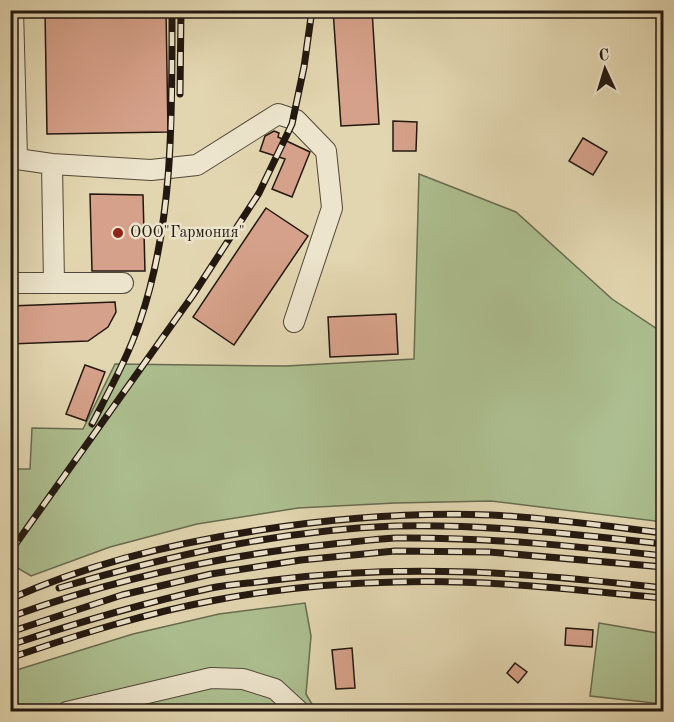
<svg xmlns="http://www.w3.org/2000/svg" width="674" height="722" font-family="'Old Standard TT',serif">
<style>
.green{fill:#adbf90;stroke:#686c50;stroke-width:1.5}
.building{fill:#d6a18a;stroke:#231810;stroke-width:1.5}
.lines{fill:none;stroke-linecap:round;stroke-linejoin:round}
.minor-casing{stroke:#534838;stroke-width:22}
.minor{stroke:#ece4cc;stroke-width:20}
.rail-casing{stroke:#231810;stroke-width:7}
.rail{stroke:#ece4cc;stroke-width:4.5;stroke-dasharray:14;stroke-linecap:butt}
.poi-dot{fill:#8f2418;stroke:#ece4cc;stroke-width:2}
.labels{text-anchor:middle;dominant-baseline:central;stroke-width:5;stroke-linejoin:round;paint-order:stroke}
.poi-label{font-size:16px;fill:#231810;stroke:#ece4cc;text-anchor:start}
</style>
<rect width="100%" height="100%" fill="#e2d6b0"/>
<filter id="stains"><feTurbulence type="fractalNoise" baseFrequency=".00333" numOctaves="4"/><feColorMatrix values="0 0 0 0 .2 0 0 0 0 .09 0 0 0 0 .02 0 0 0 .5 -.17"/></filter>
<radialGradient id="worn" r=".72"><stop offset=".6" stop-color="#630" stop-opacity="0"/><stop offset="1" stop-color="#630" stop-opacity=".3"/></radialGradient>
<path class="green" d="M419,174L516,212L612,299L663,333V522L491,501L395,503L298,508L197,524L110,547L31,576L11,564V469H30L32,428L83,429L115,364L286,366L414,359Z
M305,603L311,636L306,694L316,711H11L10,672L133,634L219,614Z
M599,623L663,634V704L590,696Z"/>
<path class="building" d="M45,10H166L168,132L47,134Z
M333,10H372L379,124L341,126Z
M393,121L417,122L416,151H393Z
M274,131L279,133L278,137L310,152L292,197L272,189L285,159L260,151L265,136Z
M583,138L607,152L593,175L569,161Z
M90,194L143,195L145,271H92Z
M266,208L308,236L234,345L193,317Z
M115,302L116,312L108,327L88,341L10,344V306Z
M396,314L398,354L330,357L328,317Z
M85,365L105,372L86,421L66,414Z
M566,628L593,630L592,647L565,645Z
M352,648L355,688L336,689L332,650Z
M515,663L527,672L518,683L507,673Z"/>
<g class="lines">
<defs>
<path id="minor" d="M13,10L17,158
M10,158L52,164L151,170L197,165L278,114L296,120L326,151L332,208L294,322
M52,164L54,283
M10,283H123
M67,712L211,678L243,679L275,689L300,712"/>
</defs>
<use href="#minor" class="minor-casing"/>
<use href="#minor" class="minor"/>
<defs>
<path id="rail" d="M180,94L181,10
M92,424C109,391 128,357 140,321C174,221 172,115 172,10
M10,552L193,295L259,193L292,124L304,67L312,10
M59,588C168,556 280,530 395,526C485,524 574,534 664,544
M10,599C90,563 174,543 260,530C336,518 414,512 491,515C549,518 606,526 664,533
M10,617C114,579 223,555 333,544C354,542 375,539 396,538C486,537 575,546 664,556
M10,632L122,595L211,574L301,560L395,551L489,552L664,567
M10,645C76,623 144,603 211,588C232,584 254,583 274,580C407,563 531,573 664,588
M10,658C77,635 146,613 216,600C274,589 336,583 396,582C485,579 575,590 664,598"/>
</defs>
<use href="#rail" class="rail-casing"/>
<use href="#rail" class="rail"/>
</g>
<circle class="poi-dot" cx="118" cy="233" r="6"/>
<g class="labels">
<g class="poi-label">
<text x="130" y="233">ООО"Гармония"</text>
</g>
</g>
<rect width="674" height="722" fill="none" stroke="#e2d6b0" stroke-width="36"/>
<rect x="12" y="12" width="650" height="698" fill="none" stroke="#231810" stroke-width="3"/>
<rect x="18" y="18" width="638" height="686" fill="none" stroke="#231810" stroke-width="1.5"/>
<g transform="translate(605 69) rotate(356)" stroke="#ece4cc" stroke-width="4.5" paint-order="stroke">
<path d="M0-4.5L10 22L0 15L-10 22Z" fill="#231810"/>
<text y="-9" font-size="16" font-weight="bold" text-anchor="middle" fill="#231810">С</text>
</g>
<rect width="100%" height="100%" filter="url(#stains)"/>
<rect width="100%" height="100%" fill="url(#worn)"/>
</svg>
